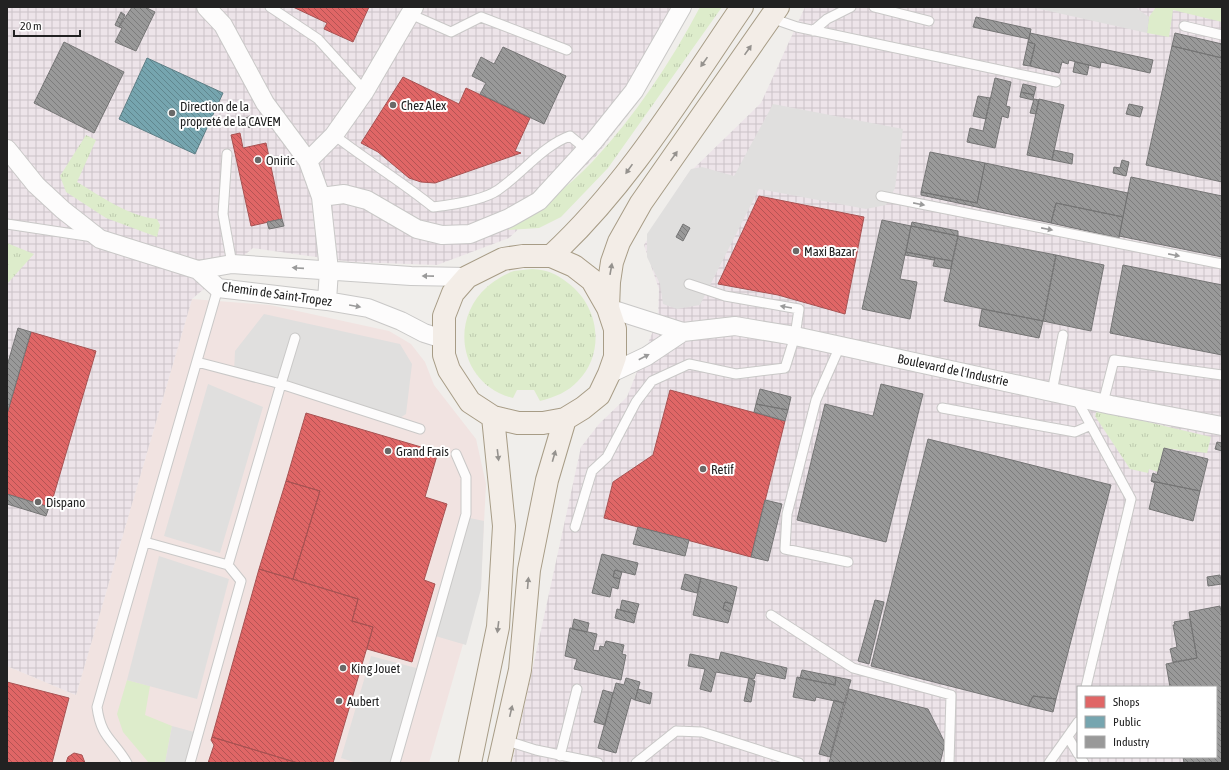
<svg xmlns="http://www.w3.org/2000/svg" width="1229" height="770" font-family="'Asap Condensed',sans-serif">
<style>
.commercial{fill:#f1e3e1}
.industrial{fill:url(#industrial-grid);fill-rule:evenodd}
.grass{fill:url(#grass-tufts)}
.garden{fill:#ddeccb}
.parking{fill:#e0dfde}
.shops{fill:url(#shops-back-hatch);stroke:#a75252}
.public{fill:url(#public-back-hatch);stroke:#5d7e85}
.industry{fill:url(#industry-back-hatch);stroke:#757575}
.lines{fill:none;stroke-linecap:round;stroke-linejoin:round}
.service-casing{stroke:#c9c8c7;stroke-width:11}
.minor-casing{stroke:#c9c8c7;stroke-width:20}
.primary-casing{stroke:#a79c86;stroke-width:24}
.service{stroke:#fdfcfc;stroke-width:9}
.minor{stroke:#fdfcfc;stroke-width:18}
.primary{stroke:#f3ede7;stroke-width:22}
.oneway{fill:#95928e}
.oneway2{fill:#9a9a9a}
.poi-dot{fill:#6a6968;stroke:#fff;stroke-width:1.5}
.labels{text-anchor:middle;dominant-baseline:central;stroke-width:4;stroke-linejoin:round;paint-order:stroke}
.poi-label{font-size:13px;fill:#222;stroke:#fff;text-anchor:start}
.street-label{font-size:13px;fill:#222;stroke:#fff}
</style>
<defs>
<pattern id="industrial-grid" width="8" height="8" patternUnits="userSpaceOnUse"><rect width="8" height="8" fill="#ede4e9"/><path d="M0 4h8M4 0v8" fill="none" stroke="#cbc3c8"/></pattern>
<pattern id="grass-tufts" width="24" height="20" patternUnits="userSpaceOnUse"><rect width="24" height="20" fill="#ddeccb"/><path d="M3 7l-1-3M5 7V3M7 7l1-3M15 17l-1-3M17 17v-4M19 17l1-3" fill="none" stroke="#bdcaae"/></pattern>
<pattern id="shops-back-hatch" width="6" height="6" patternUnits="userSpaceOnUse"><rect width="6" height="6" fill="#e06666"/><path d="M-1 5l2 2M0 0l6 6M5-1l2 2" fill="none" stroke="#b55454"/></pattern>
<pattern id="public-back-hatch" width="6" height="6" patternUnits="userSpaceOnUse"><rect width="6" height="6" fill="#76a5af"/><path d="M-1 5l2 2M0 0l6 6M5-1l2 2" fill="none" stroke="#60868e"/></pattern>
<pattern id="industry-back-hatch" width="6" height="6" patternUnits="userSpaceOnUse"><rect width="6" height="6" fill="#999"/><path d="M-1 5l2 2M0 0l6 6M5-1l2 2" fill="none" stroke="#7c7c7c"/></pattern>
</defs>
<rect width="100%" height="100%" fill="#f0eeeb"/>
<path class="commercial" d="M192,299L270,305L389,331L411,344L425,362L434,385L476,439L486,484L481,581L429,763H7V666L76,695Z"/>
<path class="industrial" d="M7,7H689L637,103L596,156L509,238L437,265L351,262L253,248L192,299L76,695L7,666Z
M805,7H1222V763H512L581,447L599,424L627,397L658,318L659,289L644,245L687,175L761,103ZM1078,687H1216V757H1078Z"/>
<path class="grass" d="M700,7H722L608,168L561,217L539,228L508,230C537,209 568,188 593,161C635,116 671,62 700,7Z
M86,135L96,140L77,182C102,197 128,216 157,219L160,225L157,237L106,218L66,192L60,176Z
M7,243L34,254L7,284Z
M532,269C548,270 555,273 568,283C599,306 606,352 578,381C568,392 555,397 540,401L534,390H517L513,398C461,385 448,322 487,287C494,281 504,274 514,271C519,270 526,270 532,269Z
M1097,410L1211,437L1207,453L1164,448L1158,472L1149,469L1148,473L1130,469L1095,416Z"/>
<path class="garden" d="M1156,7H1222V22L1173,10L1169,37L1147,33L1149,17Z
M127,680L150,686L145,715L172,726L165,763H149L123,732L117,714Z"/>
<path class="parking" d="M1031,7H1135L1149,17L1147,33Z
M773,104L903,129L895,188L886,205L866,209L759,189L700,305L677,309L663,304L660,284L647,257V234L691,169L702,167L734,176Z
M264,314L400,344L412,364L406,414L395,421L234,372L235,351Z
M208,384L263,407L220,553L164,536Z
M465,517L484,521L481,589L466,645L432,635Z
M159,556L229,579L197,699L127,680Z
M371,656L420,669L392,763H357L341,758Z
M172,726L198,733L190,763H165Z"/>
<path class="shops" d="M293,7H369L353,42L324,29L327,23Z
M403,77L459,104L466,88L530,118L515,151L521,153L435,183L421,182L409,178L378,152L361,143Z
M240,133L243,148L266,143L282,219L251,226L231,135Z
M759,196L864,217L845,314L778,295L718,284Z
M31,332L96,351L50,508L7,494V414Z
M670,390L785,421L751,557L604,518L613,482L653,455Z
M306,413L438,452L425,497L447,504L424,580L435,584L412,662L367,649L373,627L352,621L358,599L293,579L320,491L286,481Z
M286,481L320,491L293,579L259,569Z
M259,569L358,599L352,621L373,627L333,763H298L212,737Z
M7,682L69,698L52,763H7Z
M212,737L298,763H208L214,745L211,740Z
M74,753L82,755L85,763H66L68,757Z"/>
<path class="public" d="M147,58L223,93L195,154L119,119Z"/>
<path class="industry" d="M132,7H145L155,12L136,51L115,42L122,28L119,27Z
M121,12L125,15L119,27L115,25Z
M976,17L1031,29L1029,39L973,27Z
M1030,33L1153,60L1150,73L1101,62L1100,68L1069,60L1068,64L1062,62L1059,73L1030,66L1035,44L1028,42Z
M1175,33L1222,44V58L1172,46Z
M64,42L124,72L94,133L34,103Z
M1028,42L1035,44L1030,66L1023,65Z
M1172,46L1222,58V182L1146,165Z
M503,47L566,76L544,124L480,94L486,83L472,76L481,57L494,64Z
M1075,62L1089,65L1087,75L1073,72Z
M995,78L1011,82L1006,106L1010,107L1008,118L1002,116L995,148L967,142L970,128L983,131Z
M1023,84L1036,87L1034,95L1021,92Z
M1021,92L1034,95L1033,100L1020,97Z
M978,96L990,98L986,119L973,116Z
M1034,99L1039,100L1036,114L1030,113Z
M1039,99L1064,105L1052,160L1027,155Z
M1129,104L1143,107L1140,117L1126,114Z
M250,116L254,124L249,128L244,119Z
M1054,150L1073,154L1072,164L1052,160Z
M930,152L985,163L977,203L921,192Z
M1122,160L1129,162L1126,176L1113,173L1114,167L1120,168Z
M985,163L1128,193L1123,217L1056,203L1051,223L921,195V192L977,203Z
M1131,177L1222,196V257L1119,236Z
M1056,203L1123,217L1119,238L1051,223Z
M282,219L284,226L269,229L267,222Z
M882,220L911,226L900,279L917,282L910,319L862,309Z
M912,222L958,231V236L911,226Z
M683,224L690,228L683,241L676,237Z
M911,226L958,236L952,261L906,252Z
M958,236L1056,255L1043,321L944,301Z
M906,252L935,258L934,260L905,255Z
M1056,255L1104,265L1091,331L1043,321Z
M935,258L952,261L951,269L933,266Z
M1123,265L1222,285V355L1110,333Z
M982,309L1043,321L1039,338L979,326Z
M18,328L31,332L7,414V366Z
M881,384L923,394L886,542L797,520L825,404L873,416Z
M760,389L791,397L788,410L756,404Z
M756,404L788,410L785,421L754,412Z
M928,439L1111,485L1056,699L1033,696L1028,706L871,666Z
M1217,442L1222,443V451L1215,449Z
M1164,448L1208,459L1200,491L1151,481L1153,473L1157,475Z
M1151,481L1200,491L1193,521L1149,509L1155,483Z
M7,494L49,507L46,516L7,504Z
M765,500L782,504L768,561L751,557Z
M638,527L689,540L685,556L633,544Z
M602,554L638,563L635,575L615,570L613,577L620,579L618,589L612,587L610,597L592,593Z
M615,570L622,572L620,579L613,577Z
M685,574L701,578L697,593L681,589Z
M1220,575L1222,584L1208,586L1207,577Z
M701,578L737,587L733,604L725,602L723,609L731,612L728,623L693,615Z
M622,600L639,604L636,614L620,610Z
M875,600L884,602L869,664L858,661Z
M725,602L733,604L731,612L723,609Z
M1220,606L1222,616V763H1184L1183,757H1216V687H1170L1166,664L1197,658L1189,612Z
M617,609L636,614L634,623L615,618Z
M574,619L589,623L587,632L572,629Z
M1190,619L1197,658L1173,662L1170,649L1177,647L1173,625H1175L1174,622Z
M570,628L597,634L593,650L599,651L600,646L604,647L606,641L624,645L622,654L626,655L621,680L574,669L577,659L565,656Z
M721,652L787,668L785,679L756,673L754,679L716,672L711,692L700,689L705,669L688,666L690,654L719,660Z
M802,670L836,677L835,685L800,678Z
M797,677L835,685L836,677L851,680L844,703L816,697L815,701L793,697Z
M626,678L640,682L635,700L631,698L616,753L598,748L616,683L624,685Z
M749,678L755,681L751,702L744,701Z
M638,689L652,693L650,704L635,700Z
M849,689L928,709L945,743L940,763H829Z
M603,690L613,693L605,725L594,722Z
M1033,696L1056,699L1053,712L1028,706Z
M834,700L844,703L830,757L819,754Z"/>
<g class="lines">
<defs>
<path id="service" d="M270,7L318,39L365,91
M874,7L929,21
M410,14L451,32L481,17L567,50
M771,18L797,27L1056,82
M1184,26L1222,35
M813,31L827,19L851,7
M334,135C366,160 401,181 433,207C450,205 484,200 498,190C523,173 542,146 570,136L587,150
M227,154L223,214L232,264
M881,196L1222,264
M7,224L93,237
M840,346L816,400L787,514L785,549L848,562
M197,362L281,384L295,338
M1052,392L1063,335
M1076,398L1131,499L1086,687
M1103,403L1114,360L1222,375
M942,408L1075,432L1091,425
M575,527L592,471L607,457L636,402L652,381L689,364L736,374L785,368L795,336L799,309L725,296L689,284
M145,542L228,565L281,384L420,429
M771,615L853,668L951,695L949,763
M1068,737L1078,754
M504,740L536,750L598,763
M560,756L577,689
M1080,757L1084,763
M127,763C113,739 101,738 97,707L218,288
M190,763L241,581L228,565
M395,763L466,514V477L456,454
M636,763L676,731L702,732L799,763
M1049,763L1078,722"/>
<path id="minor" d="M206,7L223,25L265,103L308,161
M7,149L36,185L63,210L100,239L198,270L218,288L327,301L368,308L401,321L424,333L443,339
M321,197L344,194L367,200L417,229L442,235L470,234L509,218L539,201L594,141L634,91L682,7
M198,270L232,264L411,276L467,277
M327,301L329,270L321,197L308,161L334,135L365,91L414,7
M608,308L683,332L735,326L795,336L1111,405L1222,426
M609,374L647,356L683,332"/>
<path id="primary" d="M523,256H551L574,266L592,280L608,308L615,329V357L609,374L599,395L583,408L565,419L543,423H518L493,417L470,402L449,370L444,355V316L453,293L467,277L503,259Z
M551,256C628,185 683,93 742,7
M608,308L609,282L612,262L619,242L641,203L778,7
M470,763L498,627L504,526L493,417
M499,763L520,670L529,570L547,480L565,419"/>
</defs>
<use href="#service" class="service-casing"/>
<use href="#minor" class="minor-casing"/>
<use href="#primary" class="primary-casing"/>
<use href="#service" class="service"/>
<use href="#minor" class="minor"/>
<use href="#primary" class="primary"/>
</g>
<defs><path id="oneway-solid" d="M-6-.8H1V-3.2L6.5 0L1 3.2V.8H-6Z"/></defs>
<g class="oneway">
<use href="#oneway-solid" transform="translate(748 50) rotate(-55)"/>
<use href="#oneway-solid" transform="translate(704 62) rotate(125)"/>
<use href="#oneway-solid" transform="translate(674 156) rotate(-55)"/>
<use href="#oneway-solid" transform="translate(629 169) rotate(125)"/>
<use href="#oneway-solid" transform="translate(611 269) rotate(-80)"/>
<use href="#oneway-solid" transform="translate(498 455) rotate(83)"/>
<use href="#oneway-solid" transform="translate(554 456) rotate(-74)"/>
<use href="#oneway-solid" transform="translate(528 583) rotate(-85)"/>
<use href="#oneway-solid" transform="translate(498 627) rotate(97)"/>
<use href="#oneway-solid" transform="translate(511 711) rotate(-77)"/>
</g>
<g class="oneway2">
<use href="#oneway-solid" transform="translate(919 204) rotate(11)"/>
<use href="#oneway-solid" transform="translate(1047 229) rotate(11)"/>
<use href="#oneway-solid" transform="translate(1174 255) rotate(11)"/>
<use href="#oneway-solid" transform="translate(298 268) rotate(-176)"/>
<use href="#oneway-solid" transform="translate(428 276) rotate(-179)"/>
<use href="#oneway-solid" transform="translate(355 306) rotate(10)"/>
<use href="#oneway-solid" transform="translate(786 307) rotate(-170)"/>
<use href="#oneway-solid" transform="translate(644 357) rotate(-28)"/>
</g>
<g class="poi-dot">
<circle cx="393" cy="105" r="4"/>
<circle cx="172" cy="113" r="4"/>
<circle cx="258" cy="160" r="4"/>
<circle cx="796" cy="251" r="4"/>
<circle cx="388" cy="451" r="4"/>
<circle cx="703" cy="469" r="4"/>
<circle cx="38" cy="502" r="4"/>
<circle cx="343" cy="668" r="4"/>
<circle cx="339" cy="701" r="4"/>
</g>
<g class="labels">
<g class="poi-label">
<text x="401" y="105">Chez Alex</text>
<text x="180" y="106">Direction de la<tspan x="180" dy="15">propreté de la CAVEM</tspan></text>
<text x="266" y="160">Oniric</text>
<text x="804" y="251">Maxi Bazar</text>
<text x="396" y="451">Grand Frais</text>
<text x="711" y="469">Retif</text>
<text x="46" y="502">Dispano</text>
<text x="351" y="668">King Jouet</text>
<text x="347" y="701">Aubert</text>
</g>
<g class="street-label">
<text transform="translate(277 294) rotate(8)">Chemin de Saint-Tropez</text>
<text transform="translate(953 370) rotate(12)">Boulevard de l'Industrie</text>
</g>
</g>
<rect width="1229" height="770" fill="none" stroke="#222222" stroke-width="16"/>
<rect x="1077" y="686" width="140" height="72" fill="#ffffff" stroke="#a7a7a7"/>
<rect x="1085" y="696" width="20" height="12" fill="#e06666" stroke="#a7a7a7"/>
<text x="1113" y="706" font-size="12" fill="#222222">Shops</text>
<rect x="1085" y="716" width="20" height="12" fill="#76a5af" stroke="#a7a7a7"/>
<text x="1113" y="726" font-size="12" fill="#222222">Public</text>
<rect x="1085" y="736" width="20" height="12" fill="#999999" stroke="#a7a7a7"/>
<text x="1113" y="746" font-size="12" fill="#222222">Industry</text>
<path d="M14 30v6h66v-6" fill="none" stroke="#222222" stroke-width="2"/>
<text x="20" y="30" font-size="12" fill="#222222" stroke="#ffffff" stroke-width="3" paint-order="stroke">20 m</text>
</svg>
